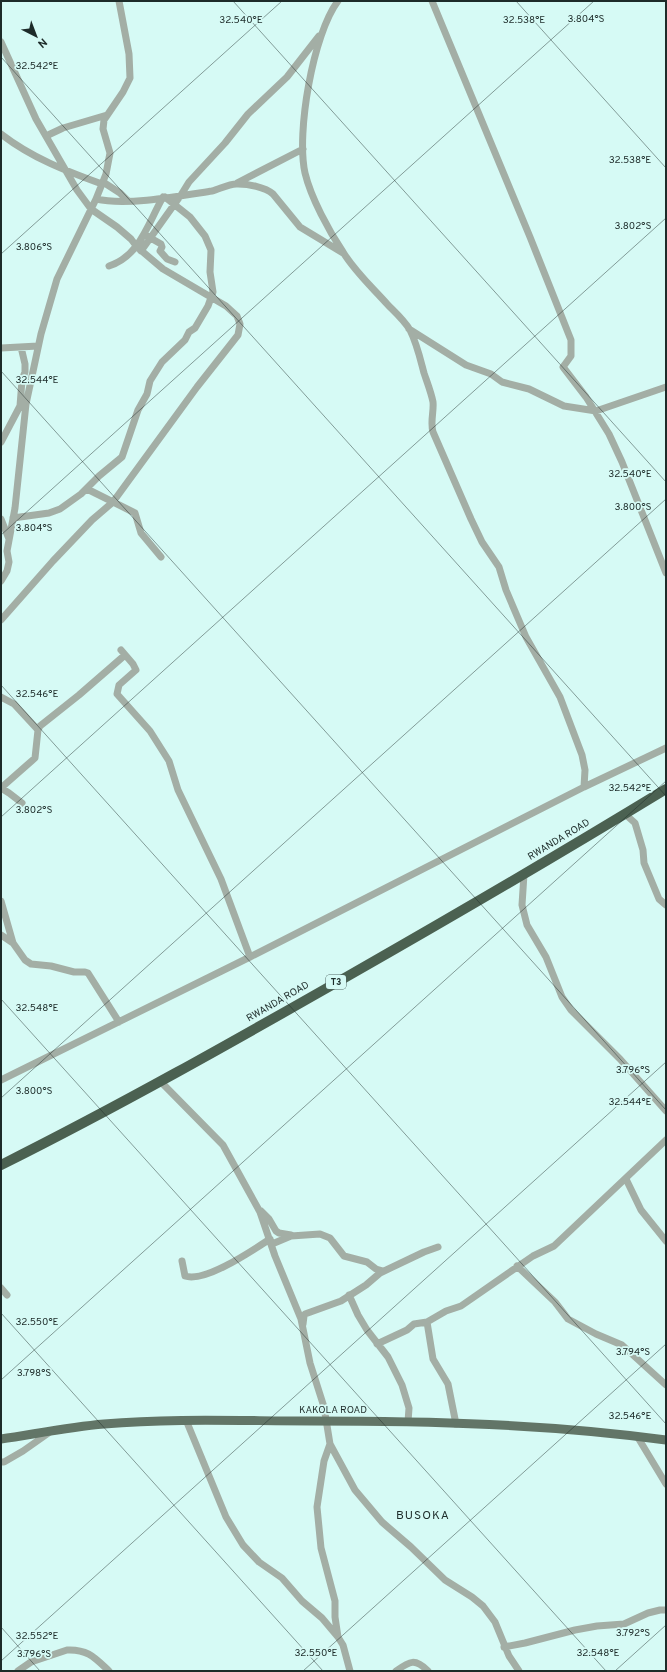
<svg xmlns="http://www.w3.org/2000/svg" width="667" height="1672" font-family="Overpass,sans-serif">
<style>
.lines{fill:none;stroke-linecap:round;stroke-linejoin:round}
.minor{stroke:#a3aea5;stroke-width:7}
.major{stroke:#627567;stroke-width:9}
.highway{stroke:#4b6151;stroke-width:10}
.ticks{fill:none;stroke:#1d2b29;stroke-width:1;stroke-opacity:0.45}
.labels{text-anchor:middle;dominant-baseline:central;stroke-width:3.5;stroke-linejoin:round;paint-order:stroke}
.shield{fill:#d6faf5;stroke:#546966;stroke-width:1}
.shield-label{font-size:9px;font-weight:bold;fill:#1d2b29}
.street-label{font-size:10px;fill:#1d2b29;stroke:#d6faf5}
.quarter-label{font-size:12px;letter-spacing:1px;fill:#1d2b29;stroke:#d6faf5}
.ticks-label{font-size:10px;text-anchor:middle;fill:#1d2b29;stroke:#d6faf5;stroke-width:3.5;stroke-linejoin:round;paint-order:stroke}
</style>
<rect width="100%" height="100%" fill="#d6faf5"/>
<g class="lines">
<path class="minor" d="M338,1C313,34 296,133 305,173C311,198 329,231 343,252C355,272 373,288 388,305C396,313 404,320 410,330C417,344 420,358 424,373C427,382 431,392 433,402C434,412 430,422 433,432L471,519L482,542L499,567L506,590L526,637L560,697L582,755L585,770L584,787
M432,1L530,237L571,340V356L563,367L586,397L609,434L622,462L666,573
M1,42L36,119L77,190L91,209L117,227L131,239L137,247L163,269L226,306L237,316L240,324L238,335L197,387L113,502L92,520L53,561L1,620
M1,134C32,158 66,171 102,184
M46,136L63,128L107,115
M103,182L120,193L128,201
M237,183L303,149
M96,199C127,206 180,196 212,191C220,189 230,183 238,184C248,184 265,187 273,194L300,227L343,253
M147,236L161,244L162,247L160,251L167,259L175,262
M141,251L181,195L189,182L225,143L248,114L287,77L319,36
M109,266C140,256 148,223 163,197
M409,329L466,365L491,374L502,382L529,389L564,406L596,411L666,387
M1,348L38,346
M1,442L20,406L22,380L25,372V364L21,347
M87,489L135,513L141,533L161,557
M13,518L49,513L60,509L81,494L99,476L122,457L138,410L147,394L150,381L162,362L185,340L189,332L195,328L208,306L213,292L210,272L211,250L205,236L190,217L165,197
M1,519L9,539
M1,581L7,571L9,562L7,551L15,508L26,404L41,334L57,279L96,199L106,174L110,153L103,129L104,120L123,92L130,78L129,54L119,1
M121,650L133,664L136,670L119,685L117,694L150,731L169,761L178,790L221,879L250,957
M1,697L14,704L38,730
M1,788L35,758L38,730L40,726L79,695L125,655
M1,788L9,793L22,803
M625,814L635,823L643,850L644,863L659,899L666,905
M524,874L522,905L527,925L546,957L562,997L571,1010L620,1059L666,1111
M1,901L13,943L25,960L31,964L51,966L74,972H85L88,973L119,1022
M1,935L13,943
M1,1080L250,957L584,787L666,748
M161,1082L223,1145L260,1212L275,1256L301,1319L310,1363L324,1407L330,1444L355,1490L382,1522L411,1547L445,1580L472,1597L483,1606L495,1622L509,1656L519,1671
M626,1179L641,1210L666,1241
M261,1211L269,1219L276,1231L279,1233L291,1235
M272,1244L291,1236L320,1234L330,1238L344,1256L367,1262L376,1269L383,1271
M182,1261L185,1276C205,1283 253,1250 270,1239
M517,1266L555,1302L568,1319L596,1334L622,1345L666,1385
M1,1288L7,1295
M349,1295L358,1315L367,1330L388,1357L402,1385L409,1408L408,1422
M427,1322L433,1359L448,1384L456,1424
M303,1324L304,1316L305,1314L341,1301L366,1285L380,1273L424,1252L438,1247
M377,1344L407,1330L414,1324L427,1322L446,1311L461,1306L533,1256L554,1246L666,1140
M186,1420L226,1517L243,1545L259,1562L282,1578L302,1601L322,1618L338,1637
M637,1436L666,1484
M330,1444L324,1461L317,1507L321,1548L335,1601V1617L338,1637L343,1645L350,1671
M1,1462H4L23,1451L50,1432
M504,1647L525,1643L575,1630L597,1626L624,1624L648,1613L660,1610H666
M18,1671L31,1662L67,1650C88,1649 95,1658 109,1671
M396,1671C410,1661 415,1658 428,1671"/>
<path class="major" d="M1,1439C35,1434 69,1427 104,1424C173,1418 242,1421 311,1421C430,1421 549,1424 666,1440"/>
<path class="highway" d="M1,1165C119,1106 234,1041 348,976C455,915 561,853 666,789"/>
</g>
<path class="ticks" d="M233,1L666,482M516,1L666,168M1,57L666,796M1,254L282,1M1,371L666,1110M1,535L594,1M1,685L666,1424M1,817L666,218M1,999L606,1671M1,1098L666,499M1,1313L323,1671M1,1380L666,781M1,1627L40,1671M1,1661L666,1062M303,1671L666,1344M615,1671L666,1625"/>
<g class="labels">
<rect class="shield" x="326" y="975" width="20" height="14" rx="3"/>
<g class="shield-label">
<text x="336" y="982">T3</text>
</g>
<g class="street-label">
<text transform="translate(559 840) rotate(-31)">RWANDA ROAD</text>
<text transform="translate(278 1002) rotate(-30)">RWANDA ROAD</text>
<text x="333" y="1410">KAKOLA ROAD</text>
</g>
<g class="quarter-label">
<text x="423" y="1516">BUSOKA</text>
</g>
</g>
<g class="ticks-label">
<text x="586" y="22">3.804°S</text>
<text x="241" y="23">32.540°E</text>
<text x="524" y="23">32.538°E</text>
<text x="37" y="69">32.542°E</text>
<text x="630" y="163">32.538°E</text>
<text x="633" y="229">3.802°S</text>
<text x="34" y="250">3.806°S</text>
<text x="37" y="383">32.544°E</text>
<text x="630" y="477">32.540°E</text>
<text x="633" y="510">3.800°S</text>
<text x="34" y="531">3.804°S</text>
<text x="37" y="697">32.546°E</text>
<text x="630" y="791">32.542°E</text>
<text x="34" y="813">3.802°S</text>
<text x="37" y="1011">32.548°E</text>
<text x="633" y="1073">3.796°S</text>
<text x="34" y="1094">3.800°S</text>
<text x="630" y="1105">32.544°E</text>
<text x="37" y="1325">32.550°E</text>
<text x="633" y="1355">3.794°S</text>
<text x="34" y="1376">3.798°S</text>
<text x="630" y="1419">32.546°E</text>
<text x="633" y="1636">3.792°S</text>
<text x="37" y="1639">32.552°E</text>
<text x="316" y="1656">32.550°E</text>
<text x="598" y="1656">32.548°E</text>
<text x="34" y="1657">3.796°S</text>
</g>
<rect width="667" height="1672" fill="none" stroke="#1d2b29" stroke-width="4"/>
<g transform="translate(36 36) rotate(138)" stroke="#d6faf5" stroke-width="3" paint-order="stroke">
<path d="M0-3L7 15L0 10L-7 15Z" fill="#1d2b29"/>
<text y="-6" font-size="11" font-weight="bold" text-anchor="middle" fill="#1d2b29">N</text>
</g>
</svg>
